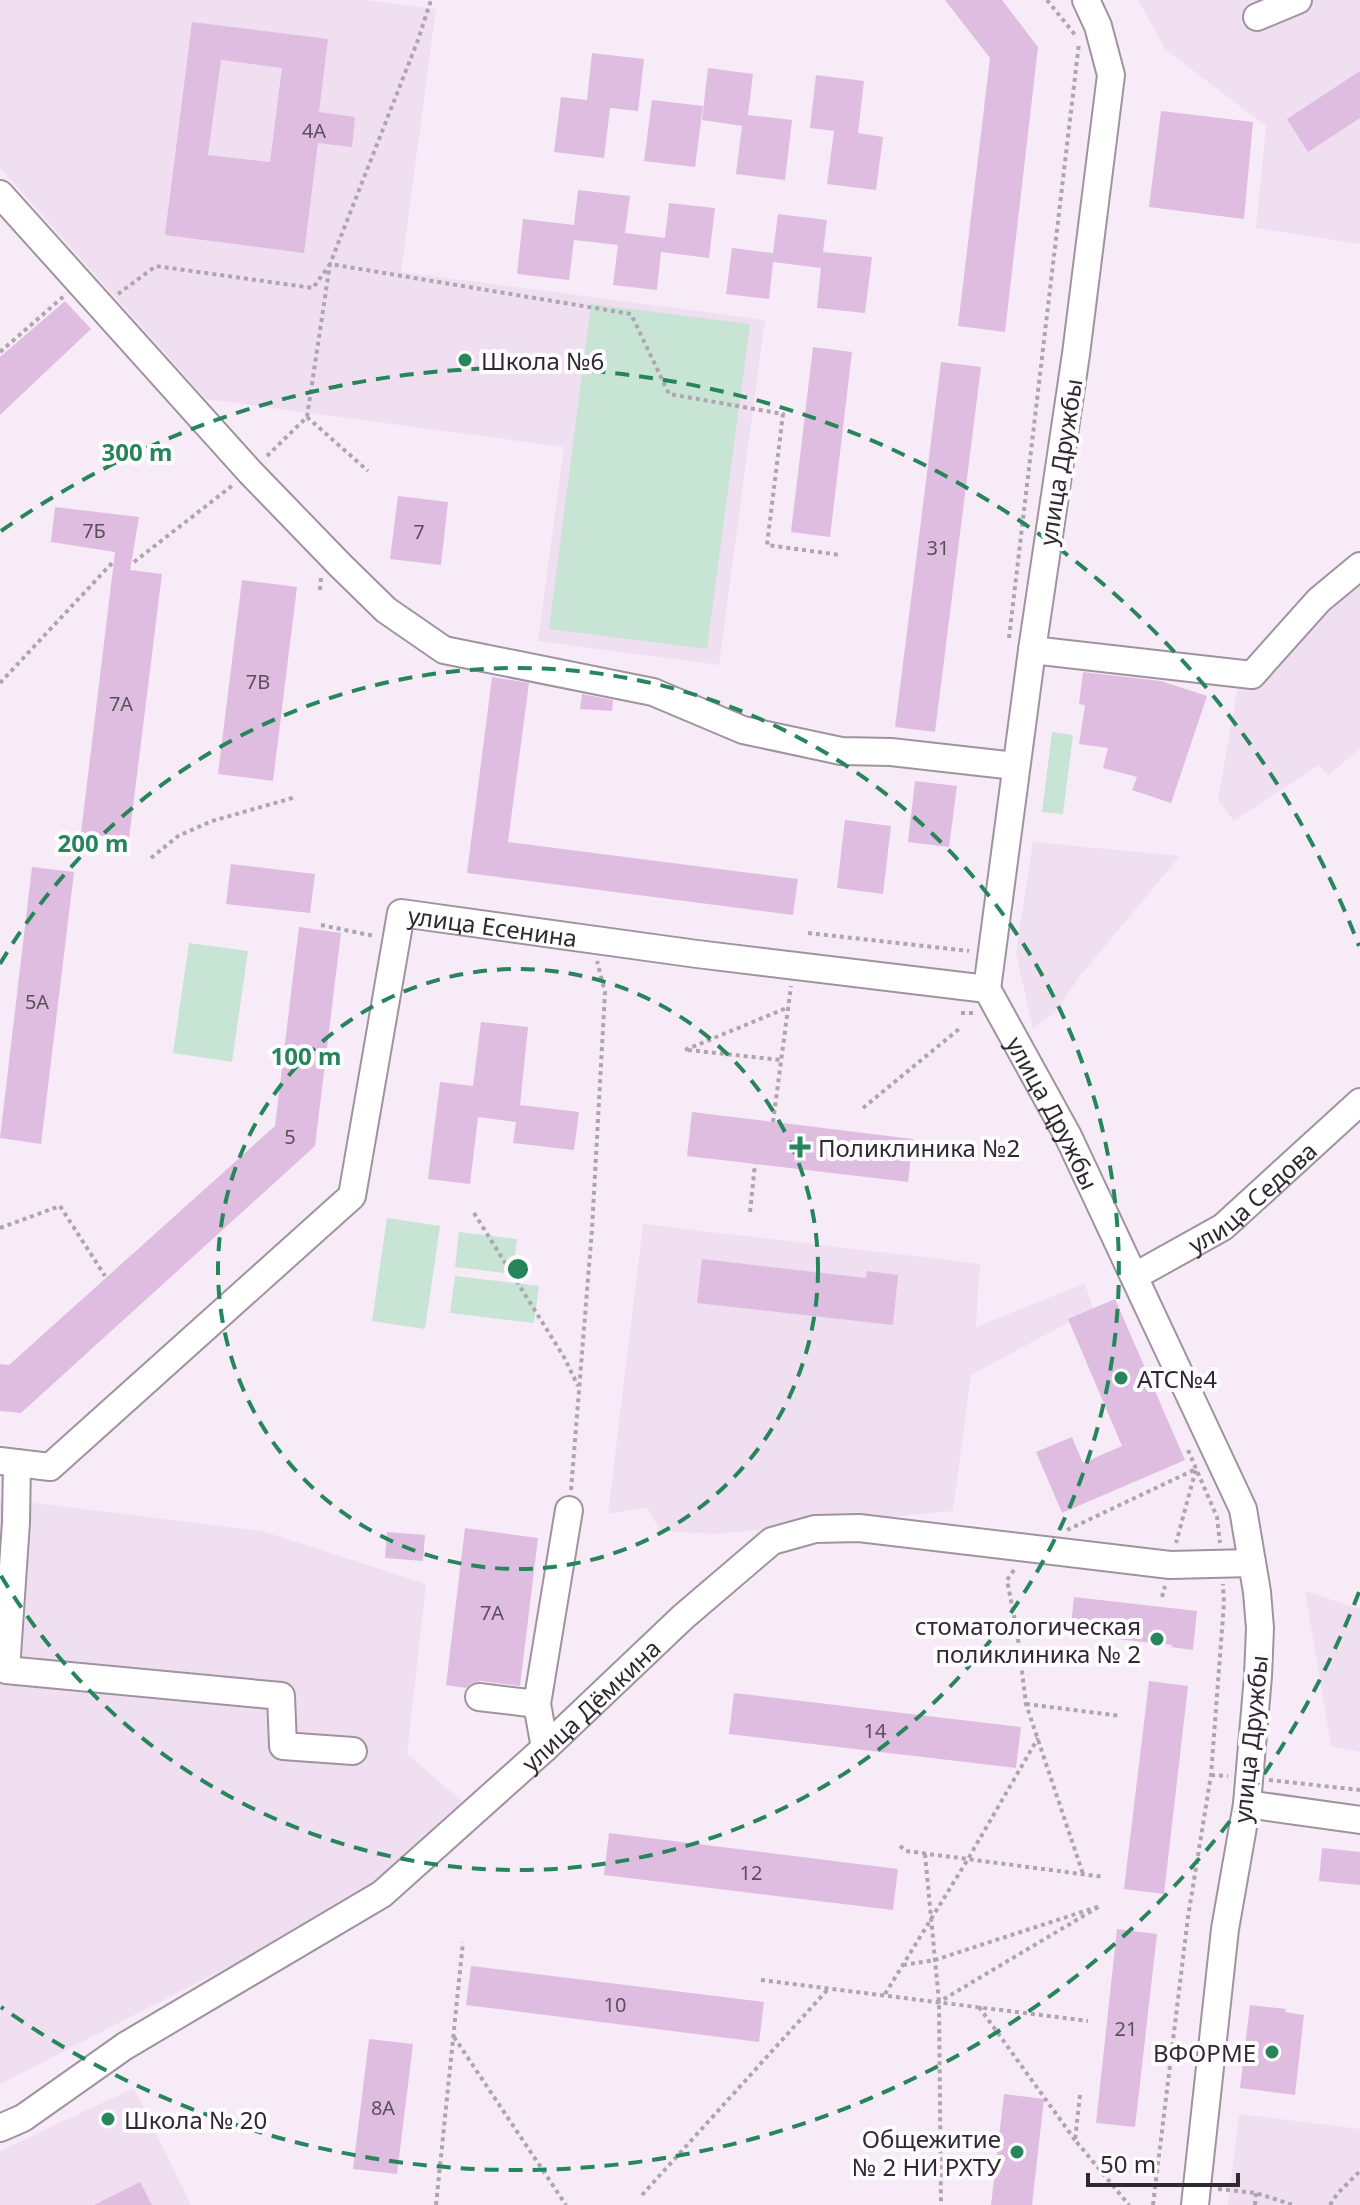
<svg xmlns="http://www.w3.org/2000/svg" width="1360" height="2205" font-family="'Noto Sans',sans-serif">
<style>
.built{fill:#f0def1}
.green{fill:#c8e4d4}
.building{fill:#dfbde0;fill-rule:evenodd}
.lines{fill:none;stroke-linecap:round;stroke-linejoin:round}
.minor-casing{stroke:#9f939f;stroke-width:30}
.path{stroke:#afa5af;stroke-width:4;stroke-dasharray:4 4;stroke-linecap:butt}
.minor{stroke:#fff;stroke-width:26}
.ring{fill:none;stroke:#27855c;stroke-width:4;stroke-dasharray:14 10}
.poi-dot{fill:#27855c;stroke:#fffcff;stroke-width:3}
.labels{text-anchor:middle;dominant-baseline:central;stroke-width:8;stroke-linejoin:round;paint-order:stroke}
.number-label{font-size:20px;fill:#5b4f5b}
.poi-label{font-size:24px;fill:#2f2a2f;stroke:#fffcff;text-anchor:start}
.street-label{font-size:24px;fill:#2f2a2f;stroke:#fffcff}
.centre{fill:#27855c;stroke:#fffcff;stroke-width:4}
.ring-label{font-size:24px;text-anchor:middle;font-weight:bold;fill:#27855c;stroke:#fffcff;stroke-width:8;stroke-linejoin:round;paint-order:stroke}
</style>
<rect width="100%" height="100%" fill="#f8ebf8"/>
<path class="built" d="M0,0H365L436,9L401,272L765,320L719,665L538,641L564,447L206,399L0,168Z
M1138,0H1360V244L1256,228L1266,126L1166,50Z
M1360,578V748L1328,776L1319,765L1234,821L1218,800L1239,680Z
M1033,842L1180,856L1080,976L1054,1013L1033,1029L1016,953Z
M643,1224L980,1264L976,1327L1085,1283L1093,1309L971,1375L953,1511L715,1534L660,1531L647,1507L608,1514Z
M0,1499L262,1531L426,1584L407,1754L465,1804L397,1880L0,2084Z
M1305,1591L1360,1609V1752L1331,1746Z
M134,2088L191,2205H0V2151Z
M1239,2114L1360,2129V2205H1228Z"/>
<path class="green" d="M591,304L750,324L707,649L549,629Z
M1052,732L1073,735L1063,814L1042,812Z
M189,943L248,951L232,1062L173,1053Z
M387,1218L440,1226L425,1329L372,1321Z
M459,1232L517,1239L513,1274L455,1267Z
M455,1276L539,1286L534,1323L450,1313Z"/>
<path class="building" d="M945,0H1002L1038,47L1005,332L958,326L990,58Z
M192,22L328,39L319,112L355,117L352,147L318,143L304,253L165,235ZM221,60L282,68L270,162L208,155Z
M592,53L644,59L638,111L610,108L604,158L554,152L561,97L587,100Z
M708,68L753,74L748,115L792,120L785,180L736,174L742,126L702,120Z
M1360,71V118L1308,152L1287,119Z
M816,75L864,81L858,133L883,137L876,190L827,184L834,131L810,128Z
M652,100L703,106L695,167L644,161Z
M1161,111L1253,122L1244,219L1149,207Z
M578,190L630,196L625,233L665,238L669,203L715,208L709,258L661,252L657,290L613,285L618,245L574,240L569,280L517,274L523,219L574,225Z
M778,214L827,220L823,252L872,257L865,313L817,308L821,268L773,262L769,299L726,294L732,248L773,253Z
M65,301L91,329L0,415V357Z
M813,347L852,352L830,537L791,532Z
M941,362L981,367L935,732L895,727Z
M398,496L448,502L441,565L390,559Z
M55,507L139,517L130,570L162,574L129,839L81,833L115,552L51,542Z
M242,580L297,587L273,781L218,774Z
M1083,672L1161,681L1207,696L1171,803L1132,790L1137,777L1103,768L1108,748L1079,744L1085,705L1079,704Z
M492,677L529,683L508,842L798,879L793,915L467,873Z
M582,694L613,700L612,711L580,709Z
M915,781L957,786L949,847L908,842Z
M845,820L891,826L883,894L837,888Z
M231,864L315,874L310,913L226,904Z
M32,867L74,872L41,1144L0,1138Z
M299,927L341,933L315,1146L21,1413L0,1411V1364L9,1365L275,1126Z
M481,1022L528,1027L520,1105L579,1112L574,1150L513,1143L516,1122L478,1117L470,1184L428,1179L440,1082L473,1086Z
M692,1112L913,1139L908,1182L687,1156Z
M702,1259L866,1278L867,1271L898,1275L893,1325L697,1303Z
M1115,1299L1185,1460L1062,1513L1036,1452L1072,1437L1083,1463L1122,1446L1068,1319Z
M465,1528L538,1538L520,1686L481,1681L472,1683L466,1688L446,1685Z
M387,1532L425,1535L423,1561L385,1558Z
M1074,1597L1197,1611L1193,1650L1171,1647L1172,1645L1070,1634Z
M1149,1681L1188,1686L1164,1894L1124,1889Z
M734,1693L1021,1727L1016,1768L729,1734Z
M609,1833L898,1869L893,1910L604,1875Z
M1322,1848L1360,1852V1885L1319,1881Z
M1117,1929L1157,1934L1135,2127L1096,2123Z
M471,1966L764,2002L759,2042L466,2005Z
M1250,2005L1286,2009L1285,2012L1304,2015L1295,2095L1240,2088Z
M369,2039L413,2044L397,2174L353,2169Z
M1004,2094L1044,2099L1032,2205H991Z
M140,2182L152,2205H94Z"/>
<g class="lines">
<defs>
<g id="minor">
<path id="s1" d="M1086,0L1098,26L1111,75L1076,354L1032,650L987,989L1068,1136L1243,1509L1257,1592L1260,1628L1258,1676L1247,1804L1225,1929L1195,2205"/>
<path d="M1257,17L1298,0"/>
<path d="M0,194L250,472L340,565L386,610L444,650L653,692L743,730L841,751L891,752L1015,766"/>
<path d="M1032,650L1252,675L1319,600L1360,566"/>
<path id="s2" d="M1135,1276L1223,1227L1360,1102"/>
<path id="s3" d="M0,1461L50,1467L352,1196L401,913L697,954L987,989"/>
<path d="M17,1463L16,1522L6,1670L281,1696L283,1746L353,1751"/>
<path d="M479,1697L537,1704"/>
<path d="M545,1748L537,1704L569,1510"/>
<path d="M1247,1804L1360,1820"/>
<path id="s4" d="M0,2128L23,2118L125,2046L382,1894L545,1748L683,1617L772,1541L815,1529L859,1528L1170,1565L1252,1563"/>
</g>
</defs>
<use href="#minor" class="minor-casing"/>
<path class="path" d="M1047,0L1076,36
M118,294L156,266L313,288L330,264L631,314L669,394L783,414L767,545L840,555
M0,352L64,296
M307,417L368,471
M267,456L307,417L330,264L418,40L431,0
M134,562L233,485
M320,590L321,578
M1009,638L1079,43
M0,683L112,563
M151,858L178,836L212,821L296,797
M321,925L374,936
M808,933L969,951
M961,1013H975
M685,1050L789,1007
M688,1050L781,1060
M863,1108L959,1029
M773,1122L791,986
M750,1212L755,1164
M474,1213L564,1357L578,1386
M0,1228L60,1206L105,1276
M1188,1450L1217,1517L1220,1543
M571,1490L592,1229L605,992L597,961
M1067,1530L1196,1469L1176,1543
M1014,1570L1007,1580L1017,1631L1026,1704L1083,1874
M1162,1597L1165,1586
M1026,1704L1121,1716
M1211,1775L1228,1776
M1269,1780L1360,1790
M900,1846L906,1851L1104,1877
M925,1854L939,2002L941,2205
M903,1965L935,1960L1100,1906L939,2002
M761,1980L1088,2021
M885,1994L968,1859L1038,1738
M979,2007L1075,2140
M454,2037L566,2205
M1080,2095L1075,2140L1129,2205
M1218,2189L1256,2193L1293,2205
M642,2195L829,1988
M436,2205L463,1942
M1153,2205L1188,1917L1211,1775L1224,1603L1223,1584
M1255,2205L1256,2193
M1330,2205L1337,2194L1360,2171"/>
<use href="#minor" class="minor"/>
</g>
<g class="ring">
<circle cx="518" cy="1269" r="300"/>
<path d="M0 964A601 601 0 1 1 0 1574"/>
<path d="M1359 1592A901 901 0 0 1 1 2007M1 531A901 901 0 0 1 1359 946"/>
</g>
<g class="poi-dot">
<circle cx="465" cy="360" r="8"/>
<path d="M796 1135h8v8h8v8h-8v8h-8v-8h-8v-8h8z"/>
<circle cx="1121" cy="1378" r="8"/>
<circle cx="1157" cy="1639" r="8"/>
<circle cx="1272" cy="2052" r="8"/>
<circle cx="108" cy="2119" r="8"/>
<circle cx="1017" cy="2152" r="8"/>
</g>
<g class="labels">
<g class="number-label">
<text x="314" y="130">4А</text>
<text x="94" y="530">7Б</text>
<text x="419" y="531">7</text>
<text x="938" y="547">31</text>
<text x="258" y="681">7В</text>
<text x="121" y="703">7А</text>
<text x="37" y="1001">5А</text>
<text x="290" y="1136">5</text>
<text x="492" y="1612">7А</text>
<text x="875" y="1730">14</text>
<text x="751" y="1872">12</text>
<text x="615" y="2004">10</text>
<text x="1126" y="2028">21</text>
<text x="383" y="2107">8А</text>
</g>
<g class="poi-label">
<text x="481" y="360">Школа №6</text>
<text x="818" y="1147">Поликлиника №2</text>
<text x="1137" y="1378">АТС№4</text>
<text x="1141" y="1625" text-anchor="end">стоматологическая<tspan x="1141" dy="28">поликлиника № 2</tspan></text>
<text x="1256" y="2052" text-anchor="end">ВФОРМЕ</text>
<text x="124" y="2119">Школа № 20</text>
<text x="1001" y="2138" text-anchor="end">Общежитие<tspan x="1001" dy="28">№ 2 НИ РХТУ</tspan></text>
</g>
<g class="street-label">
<text transform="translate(1060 462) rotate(-81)">улица Дружбы</text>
<text stroke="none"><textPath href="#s3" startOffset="836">улица Есенина</textPath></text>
<text stroke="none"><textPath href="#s1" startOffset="1142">улица Дружбы</textPath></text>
<text stroke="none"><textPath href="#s2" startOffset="142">улица Седова</textPath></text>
<text stroke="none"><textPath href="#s4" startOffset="730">улица Дёмкина</textPath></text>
<text transform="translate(1250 1739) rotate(-84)">улица Дружбы</text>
</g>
</g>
<circle cx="518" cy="1269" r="12" class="centre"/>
<g class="ring-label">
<text x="137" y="461">300 m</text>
<text x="93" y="852">200 m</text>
<text x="306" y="1065">100 m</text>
</g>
<path d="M1088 2173v12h150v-12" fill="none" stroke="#2f2a2f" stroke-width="4"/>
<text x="1100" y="2173" font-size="24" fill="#2f2a2f" stroke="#fffcff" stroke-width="6" paint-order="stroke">50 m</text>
</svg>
